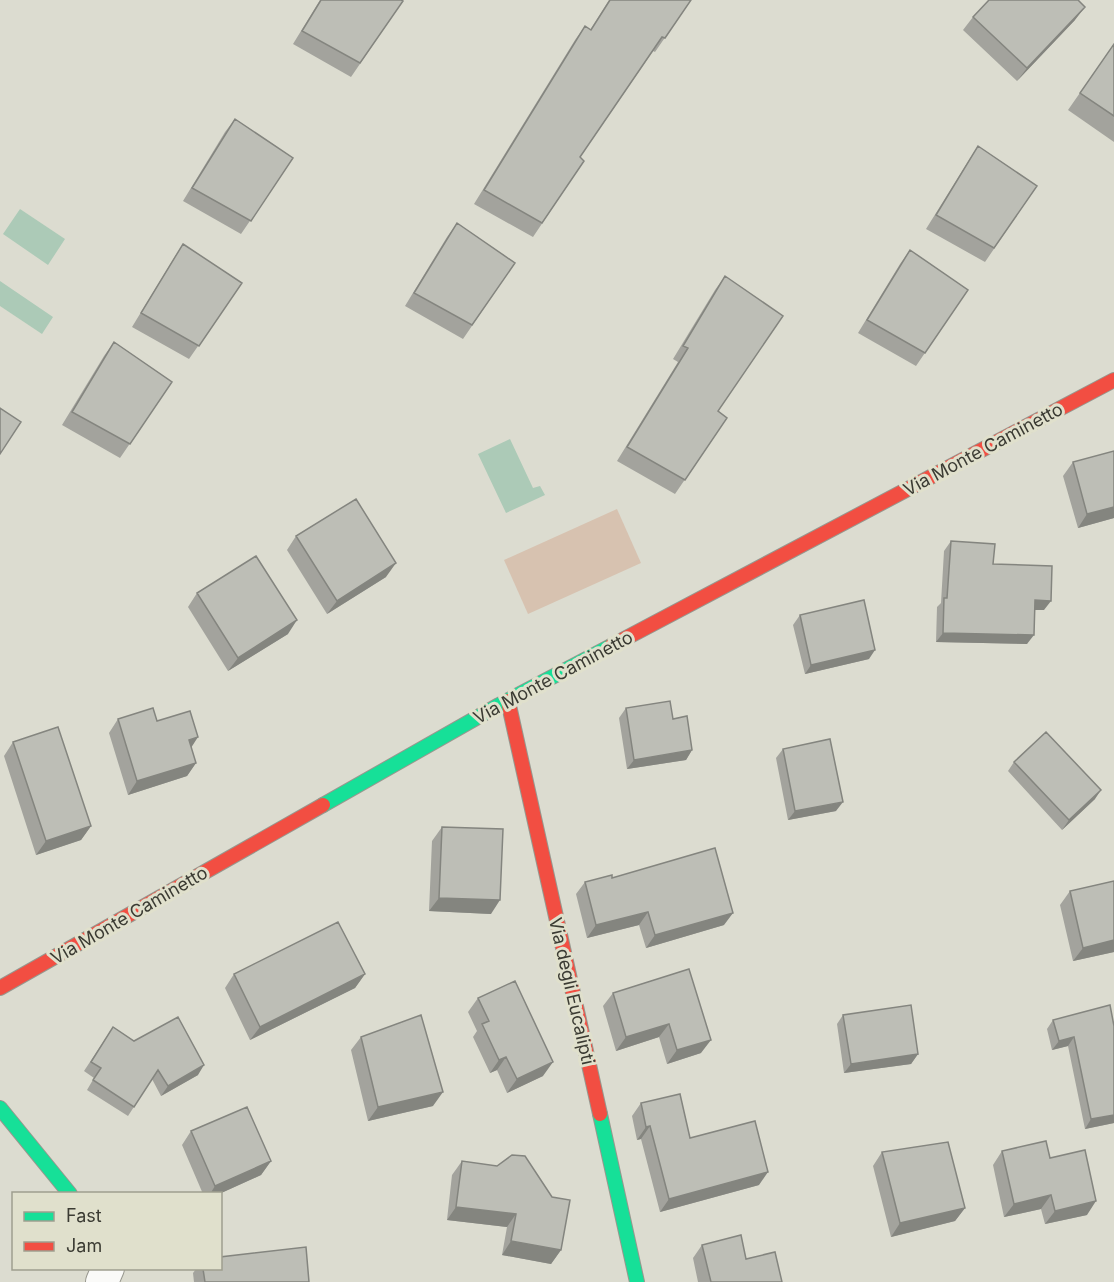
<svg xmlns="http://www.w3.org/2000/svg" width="1114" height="1282" font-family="Inter,sans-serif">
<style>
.green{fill:#d7c2b0}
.water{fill:#accab7}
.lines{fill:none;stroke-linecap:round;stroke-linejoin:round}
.street-casing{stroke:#97978e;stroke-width:34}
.fast-casing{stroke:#97978e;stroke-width:16}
.jam-casing{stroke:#97978e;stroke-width:16}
.street{stroke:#fafaf8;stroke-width:32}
.fast{stroke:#16e098;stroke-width:14}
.jam{stroke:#f24e42;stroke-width:14}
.wall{fill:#a3a39d}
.shaded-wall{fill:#84857f}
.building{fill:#bdbeb6;stroke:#84857f;stroke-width:1.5}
.labels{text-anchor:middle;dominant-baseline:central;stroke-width:6;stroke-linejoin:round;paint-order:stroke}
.street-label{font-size:18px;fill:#3b3b33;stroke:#e0e0cc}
</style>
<rect width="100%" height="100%" fill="#dcdcd0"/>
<path class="green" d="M617,509L641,563L528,614L504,560Z"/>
<path class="water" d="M20,209L65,239L48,265L3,234Z
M0,281L53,317L42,334L0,306Z
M510,439L533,488L540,486L545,495L506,513L478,454Z"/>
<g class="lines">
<defs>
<path id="street" d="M102,1282L108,1268"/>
<path id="fast" d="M323,805L499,705L611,646
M0,1108L70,1194
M600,1114L637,1282"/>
<path id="jam" d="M611,646L1114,380
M508,701L600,1114
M0,988L323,805"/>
</defs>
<use href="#street" class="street-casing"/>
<use href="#fast" class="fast-casing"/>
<use href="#jam" class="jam-casing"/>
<use href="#street" class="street"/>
<use href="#fast" class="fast"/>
<use href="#jam" class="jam"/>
</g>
<path class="wall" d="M320,0H401L403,1L351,77L293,44Z
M609,0H691L655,52L653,51L580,157L584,161L533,237L474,204L575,40L585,26L590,30Z
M973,17L1075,20L1017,81L963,30Z
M1114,44V142L1068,110Z
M235,119L293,158L241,234L183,201L225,132Z
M978,146L1037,186L985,262L926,229L969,160Z
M457,223L515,263L463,339L405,306L447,237Z
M183,244L242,283L189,359L132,327L174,258Z
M910,250L968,290L916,366L858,333L900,264Z
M725,276L718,411L727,418L675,494L617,461L678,362L673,359L715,290Z
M114,342L172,382L120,458L62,425L104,356Z
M1073,462L1114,518L1078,528L1063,476Z
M296,536L386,577L327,614L287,550Z
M951,541L993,564L1044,610H1035L1027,644L936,642L937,607L941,603L944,551Z
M197,593L288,634L228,671L188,607Z
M800,615L869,659L805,674L793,625Z
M626,708L673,719L692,750L686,760L627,769L619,718Z
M118,719L157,721L196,763L187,776L128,795L109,733Z
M13,742L91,826L81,840L36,855L4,756Z
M783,749L836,811L788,820L776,758Z
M1014,762L1095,799L1062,830L1008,771Z
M442,827L491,914L429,911L432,841Z
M612,878L724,925L646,948L639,925L587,938L576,894L585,882Z
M1114,881V952L1073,961L1060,905L1070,891Z
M689,969L701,1053L667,1064L659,1037L616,1051L603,1006L613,993Z
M234,974H365L355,988L250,1040L225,988Z
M478,998L543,1076L507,1093L497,1070L490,1073L473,1037L477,1031L468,1012Z
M843,1015L918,1054L911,1064L844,1073L837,1024Z
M1053,1020L1114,1026V1123L1085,1129L1068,1046L1052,1050L1047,1029Z
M113,1027L134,1041L198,1075L161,1096L152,1079L128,1116L87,1090L94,1078L84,1071Z
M361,1037L433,1106L368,1121L351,1050Z
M641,1103L690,1138L759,1185L660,1212L641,1139L637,1140L632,1116Z
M191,1131L271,1161L261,1175L219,1194H203L182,1145Z
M1002,1151L1050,1158L1087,1215L1045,1224L1041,1209L1004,1217L993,1165Z
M882,1152L965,1208L955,1221L891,1237L873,1166Z
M462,1161L561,1250L551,1264L502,1255L507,1227L447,1220L452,1175Z
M702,1245L746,1259L782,1282H698L693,1258Z
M196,1269H220L309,1282H194L193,1273Z"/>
<path class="shaded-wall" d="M1085,7L1075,20L1017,81L1027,68Z
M1114,507V518L1078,528L1087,514Z
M396,563L386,577L327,614L337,601Z
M1035,600L1051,601L1044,610H1028Z
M297,620L288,634L228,671L238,658Z
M943,633L1034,635L1027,644L936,642Z
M875,650L869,659L805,674L811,665Z
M198,737L189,751V740Z
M692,750L686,760L627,769L634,760Z
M196,763L187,776L128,795L137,781Z
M1101,790L1095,799L1062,830L1069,820Z
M843,802L836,811L788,820L795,811Z
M91,826L81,840L36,855L46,841Z
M439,898L500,900L491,914L429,911Z
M648,912L639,925L587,938L596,925Z
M733,913L724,925L646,948L655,935Z
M1114,940V952L1073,961L1083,948Z
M365,974L355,988L250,1040L260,1027Z
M669,1024L659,1037L616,1051L626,1037Z
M1074,1037L1068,1046L1052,1050L1059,1041Z
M711,1040L701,1053L667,1064L677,1050Z
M918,1054L911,1064L844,1073L851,1064Z
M506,1057L497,1070L490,1073L499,1060Z
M553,1062L543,1076L507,1093L517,1079Z
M204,1065L198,1075L161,1096L168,1086Z
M443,1092L433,1106L368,1121L378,1107Z
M1114,1115V1123L1085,1129L1091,1119Z
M650,1126L641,1139L637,1140L646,1127Z
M271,1161L261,1175L219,1194H210L215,1186Z
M768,1172L759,1185L660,1212L669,1199Z
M1051,1195L1041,1209L1004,1217L1014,1204Z
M1096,1201L1087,1215L1045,1224L1055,1211Z
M456,1207L516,1214L507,1227L447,1220Z
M965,1208L955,1221L891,1237L900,1223Z
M511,1241L561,1250L551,1264L502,1255Z"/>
<path class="building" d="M321,0H401L403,1L360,63L302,31Z
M610,0H691L665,38L662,37L580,157L584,161L542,223L484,190L585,26L591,30Z
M989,0H1078L1085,7L1027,68L973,17Z
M1114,44V116L1080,93Z
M235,119L293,158L251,221L192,188Z
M978,146L1037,186L994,248L936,215Z
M457,223L515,263L472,325L414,293Z
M183,244L242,283L199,346L141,313Z
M910,250L968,290L925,353L867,320Z
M725,276L783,316L718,411L727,418L685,480L627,447L688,348L683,346Z
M114,342L172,382L130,444L72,412Z
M0,408L21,422L0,454Z
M1114,451V507L1087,514L1073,462Z
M356,499L396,563L337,601L296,536Z
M951,541L995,544L993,564L1052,566L1051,601L1035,600L1034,635L943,633L944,598H947Z
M256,556L297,620L238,658L197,593Z
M864,600L875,650L811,665L800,615Z
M670,701L673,719L687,716L692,750L634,760L626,708Z
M153,708L157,721L190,711L198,737L189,740L196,763L137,781L118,719Z
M58,727L91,826L46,841L13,742Z
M1046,732L1101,790L1069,820L1014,762Z
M830,739L843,802L795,811L783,749Z
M442,827L503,829L500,900L439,898Z
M715,848L733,913L655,935L648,912L596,925L585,882L612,875V878Z
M1114,881V940L1083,948L1070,891Z
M338,922L365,974L260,1027L234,974Z
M689,969L711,1040L677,1050L669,1024L626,1037L613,993Z
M515,981L553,1062L517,1079L506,1057L499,1060L482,1024L489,1021L478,998Z
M911,1005L918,1054L851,1064L843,1015Z
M1110,1005L1114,1026V1115L1091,1119L1074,1037L1059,1041L1053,1020Z
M421,1015L443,1092L378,1107L361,1037Z
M178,1017L204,1065L168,1086L158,1070L134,1107L93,1080L101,1068L91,1062L113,1027L134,1041Z
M680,1094L690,1138L755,1121L768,1172L669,1199L650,1126L646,1127L641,1103Z
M247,1107L271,1161L215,1186L191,1131Z
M1046,1141L1050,1158L1085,1150L1096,1201L1055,1211L1051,1195L1014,1204L1002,1151Z
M948,1142L965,1208L900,1223L882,1152Z
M512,1155L525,1156L552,1197L570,1200L561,1250L511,1241L516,1214L456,1207L462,1161L497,1166Z
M741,1235L746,1259L775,1252L782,1282H711L702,1245Z
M306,1247L309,1282H205L203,1269H220V1257Z"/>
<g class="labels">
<g class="street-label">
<text transform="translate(983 449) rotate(-28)">Via Monte Caminetto</text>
<text transform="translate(553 677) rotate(-28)">Via Monte Caminetto</text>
<text transform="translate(129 915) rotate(-30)">Via Monte Caminetto</text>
<text transform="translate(572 991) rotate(77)">Via degli Eucalipti</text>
</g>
</g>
<rect x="12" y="1192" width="210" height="78" fill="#e0e0cc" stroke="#9e9e8f" stroke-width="1.5"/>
<rect x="24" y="1212" width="30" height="9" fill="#16e098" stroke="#9e9e8f" stroke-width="1.5"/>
<text x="66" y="1222" font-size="18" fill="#3b3b33">Fast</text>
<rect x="24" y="1242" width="30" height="9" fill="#f24e42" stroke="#9e9e8f" stroke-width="1.5"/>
<text x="66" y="1252" font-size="18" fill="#3b3b33">Jam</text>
</svg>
